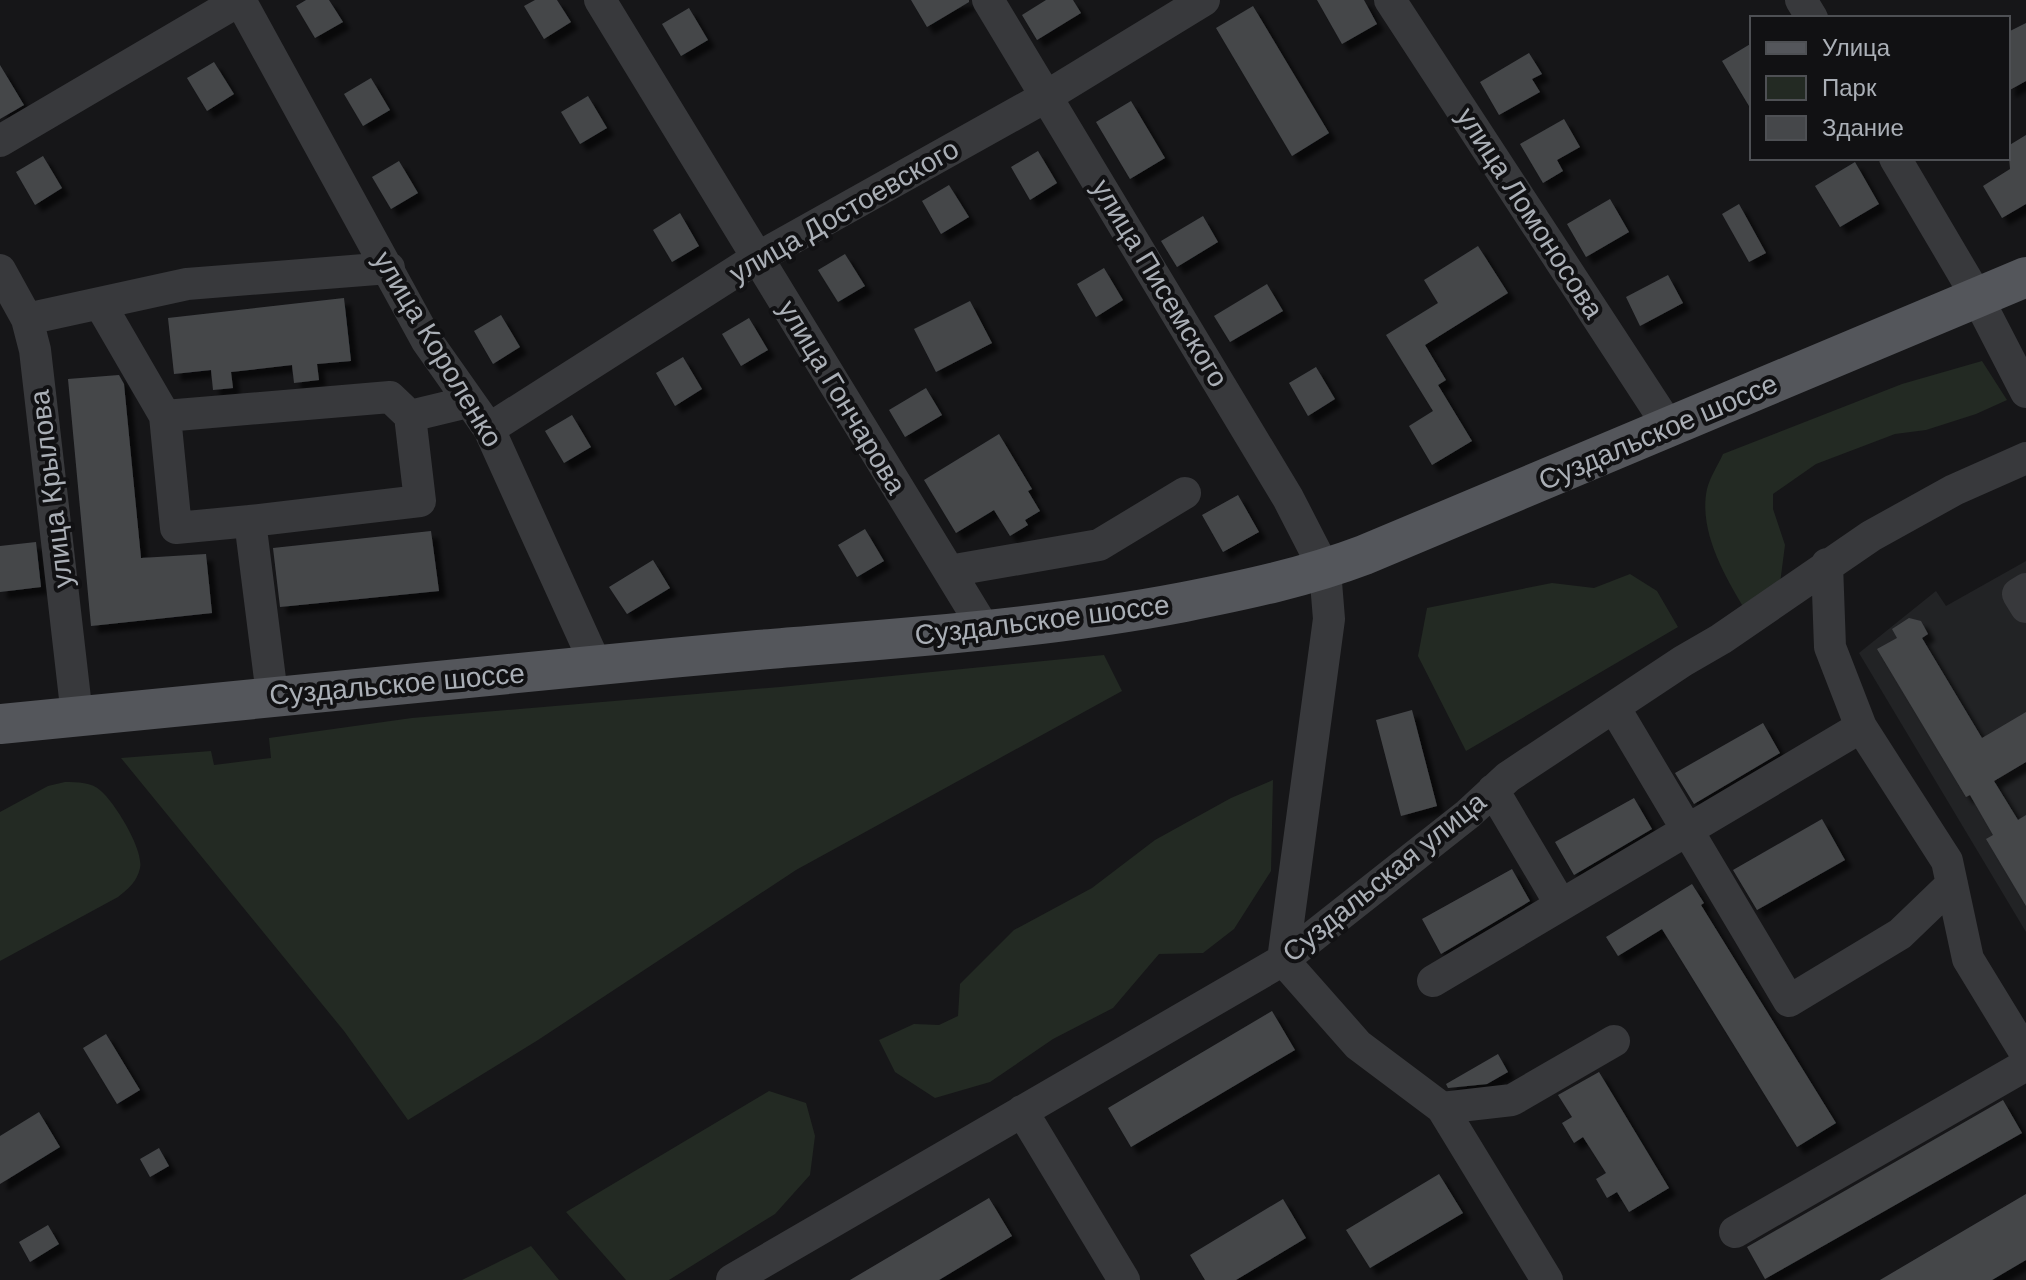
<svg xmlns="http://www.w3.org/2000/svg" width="2026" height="1280" font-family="Helvetica,sans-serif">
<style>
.built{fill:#222325}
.green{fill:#232a23}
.building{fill:#45474a;filter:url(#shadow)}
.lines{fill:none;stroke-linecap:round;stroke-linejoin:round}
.minor{stroke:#38393c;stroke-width:32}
.major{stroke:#54565b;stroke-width:40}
.labels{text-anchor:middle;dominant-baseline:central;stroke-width:8;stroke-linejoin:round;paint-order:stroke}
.street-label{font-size:28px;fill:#aaafb6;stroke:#111113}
</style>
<defs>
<filter id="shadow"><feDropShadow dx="7" dy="7" stdDeviation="2" flood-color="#0009"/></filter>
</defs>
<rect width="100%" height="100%" fill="#161618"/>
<path class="built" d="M2026,561V932L1859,653L1936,591L1946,606Z"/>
<path class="green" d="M1982,361L2007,400L1976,414L1926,430L1895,434L1816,464L1773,494V509L1785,545L1779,591L1747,613C1726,578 1698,532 1707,489C1710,477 1718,465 1723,454L1902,384Z
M1630,574L1657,591L1678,627L1466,751L1418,656L1427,608L1552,583L1594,588Z
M1104,655L1122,691L796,870L538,1040L408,1120L344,1031L121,758L211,751L214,765L271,758L269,738L412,718L780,687Z
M1273,780L1271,871L1234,929L1203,953L1159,954L1113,1008L1053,1039L990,1082L935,1098L895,1072L879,1040L914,1024L939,1025L958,1016L960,984L1014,930L1092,888L1155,840L1231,798Z
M65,782C77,782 92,782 101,791C115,803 144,850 140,868C137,882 128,889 118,897L0,961V812L48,786Z
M769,1091L806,1103L815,1136L810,1175L775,1214L669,1280H626L566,1212Z
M531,1246L559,1280H462Z"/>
<path class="building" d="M306,0H329L343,22L315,38L296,6Z
M535,0H557L571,22L544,39L524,6Z
M911,0H969V2L927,27Z
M1046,0H1073L1081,13L1037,40L1022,15Z
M1317,0H1364L1377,24L1342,44Z
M1253,6L1329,133L1292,156L1216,28Z
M689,8L708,40L681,56L662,24Z
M2026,23V81L2008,91V32Z
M1752,43V111L1722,61Z
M1529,53L1542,74L1532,79L1540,92L1499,115L1480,82Z
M214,62L234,94L207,111L187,78Z
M0,65L24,105L0,119Z
M371,78L390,110L363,126L344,94Z
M588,96L607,128L580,144L561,112Z
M1131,101L1165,158L1130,179L1096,122Z
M1564,119L1580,147L1557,160L1563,171L1543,183L1520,144Z
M2026,135V204L2002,218L1983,186L2010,169L2008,146Z
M1038,151L1057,183L1030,200L1011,167Z
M43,156L62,188L35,205L16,172Z
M399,161L418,193L391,209L372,177Z
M1855,162L1879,204L1840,227L1815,186Z
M949,185L969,217L941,234L922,201Z
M1610,199L1629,232L1586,257L1567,224Z
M1739,204L1766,253L1749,262L1722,214Z
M680,213L699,246L672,262L653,230Z
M1203,216L1218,242L1177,267L1161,241Z
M1478,246L1508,293L1425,345L1446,380L1438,385L1472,441L1432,465L1409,426L1433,411L1386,335L1438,303L1424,280Z
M845,254L865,286L838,302L818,270Z
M1104,268L1123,300L1096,317L1077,284Z
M1668,275L1683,303L1640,326L1626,297Z
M1267,284L1283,311L1230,342L1214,316Z
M344,298L351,361L317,364L319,380L294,383L292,365L231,372L233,388L213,390L211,370L174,374L168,318Z
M970,301L992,343L936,372L914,329Z
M501,315L520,347L493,364L474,331Z
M749,318L768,350L741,366L722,334Z
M683,357L702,389L675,406L656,373Z
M1316,367L1335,399L1308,416L1289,383Z
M119,375L124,384L141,558L206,554L212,613L91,626L68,379Z
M926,388L942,415L905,437L889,410Z
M572,415L591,447L564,463L545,431Z
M999,434L1032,489L1028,491L1040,511L1025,520L1028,525L1010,536L994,510L956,533L924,480Z
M1238,495L1259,532L1223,552L1202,515Z
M865,529L884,561L857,577L838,545Z
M431,531L439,591L280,607L273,548Z
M36,542L41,587L0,592V546Z
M653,560L670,588L627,614L609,587Z
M1909,618L1921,621L1928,634L1922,638L1982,738L2026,712V762L1994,781L2018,820L2026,815V906L1986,839L1993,835L1970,795L1966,797L1877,649L1897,638L1892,629Z
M1412,710L1437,806L1401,816L1376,720Z
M1763,723L1780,753L1694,804L1675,773Z
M1634,798L1652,829L1574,875L1555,842Z
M1822,819L1845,860L1757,910L1733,870Z
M1512,869L1530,901L1441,954L1422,919Z
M1692,884L1704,903L1701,905L1836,1123L1797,1147L1662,929L1618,956L1606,937Z
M1272,1011L1295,1050L1131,1147L1108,1108Z
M106,1034L140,1090L117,1104L83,1048Z
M1498,1054L1508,1072L1487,1084L1448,1088L1446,1084Z
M1599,1072L1669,1188L1629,1212L1617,1192L1607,1198L1596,1179L1606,1173L1583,1137L1574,1143L1562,1123L1572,1117L1558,1095Z
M2003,1100L2022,1133L1765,1279L1747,1247Z
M39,1112L60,1147L0,1184V1136Z
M159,1148L169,1166L150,1177L140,1159Z
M1439,1174L1463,1213L1370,1268L1346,1230Z
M2026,1194V1260L1992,1280H1880Z
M989,1198L1012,1236L939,1280H850Z
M1283,1199L1306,1238L1236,1280H1205L1190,1255Z
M48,1225L59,1244L30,1262L19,1242Z"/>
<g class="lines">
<path class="minor" d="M240,0L427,341L489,429L596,665
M600,0L985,630
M988,0L1288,498L1325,570L1329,619L1283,960L1358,1045L1442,1108L1547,1280
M1390,0L1669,427
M1801,0L1812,18
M0,141L240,0
M1895,158L1977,297L2026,392
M0,270L27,319L35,350L77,716
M100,304L165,416
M27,319L187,284L389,268
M410,416L468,402
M489,429L757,258L1047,96L1204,0
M250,521L176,528L165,416L390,397L410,416L420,501L250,521L272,695
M1827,564L1830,647L1861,727L1947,861L1968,959L2026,1054
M949,571L1099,545L1185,493
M2026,589L2018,594L2026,607
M1614,707L1789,1001L1900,934L1952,884
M1493,790L1561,905L1861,727
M1433,981L1561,905
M1442,1108L1512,1100L1614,1041
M1022,1111L1124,1280
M1735,1232L2026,1065
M732,1280L1283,960L1468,814L1508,777L1683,661L1721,639L1871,536L1954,490L2026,458"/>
<path class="major" d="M0,724C252,697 505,673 758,650C900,638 1043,629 1184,602C1245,590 1306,577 1364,555L2026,277"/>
</g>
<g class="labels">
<g class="street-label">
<text transform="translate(844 211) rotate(-30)">улица Достоевского</text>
<text transform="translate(1530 213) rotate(57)">улица Ломоносова</text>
<text transform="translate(1160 283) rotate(59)">улица Писемского</text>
<text transform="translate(438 349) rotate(59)">улица Короленко</text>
<text transform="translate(842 397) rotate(59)">улица Гончарова</text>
<text transform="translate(1658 432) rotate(-23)">Суздальское шоссе</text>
<text transform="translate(51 489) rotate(-97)">улица Крылова</text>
<text transform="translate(1042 620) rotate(-7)">Суздальское шоссе</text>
<text transform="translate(397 684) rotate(-5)">Суздальское шоссе</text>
<text transform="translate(1384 877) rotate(-39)">Суздальская улица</text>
</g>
</g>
<rect x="1750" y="16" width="260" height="144" fill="#111113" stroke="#4e5054" stroke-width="2"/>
<rect x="1766" y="42" width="40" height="12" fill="#54565b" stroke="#4e5054" stroke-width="2"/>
<text x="1822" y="56" font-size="24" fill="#aaafb6">Улица</text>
<rect x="1766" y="76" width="40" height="24" fill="#232a23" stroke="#4e5054" stroke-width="2"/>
<text x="1822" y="96" font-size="24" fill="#aaafb6">Парк</text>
<rect x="1766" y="116" width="40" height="24" fill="#45474a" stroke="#4e5054" stroke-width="2"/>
<text x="1822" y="136" font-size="24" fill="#aaafb6">Здание</text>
</svg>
